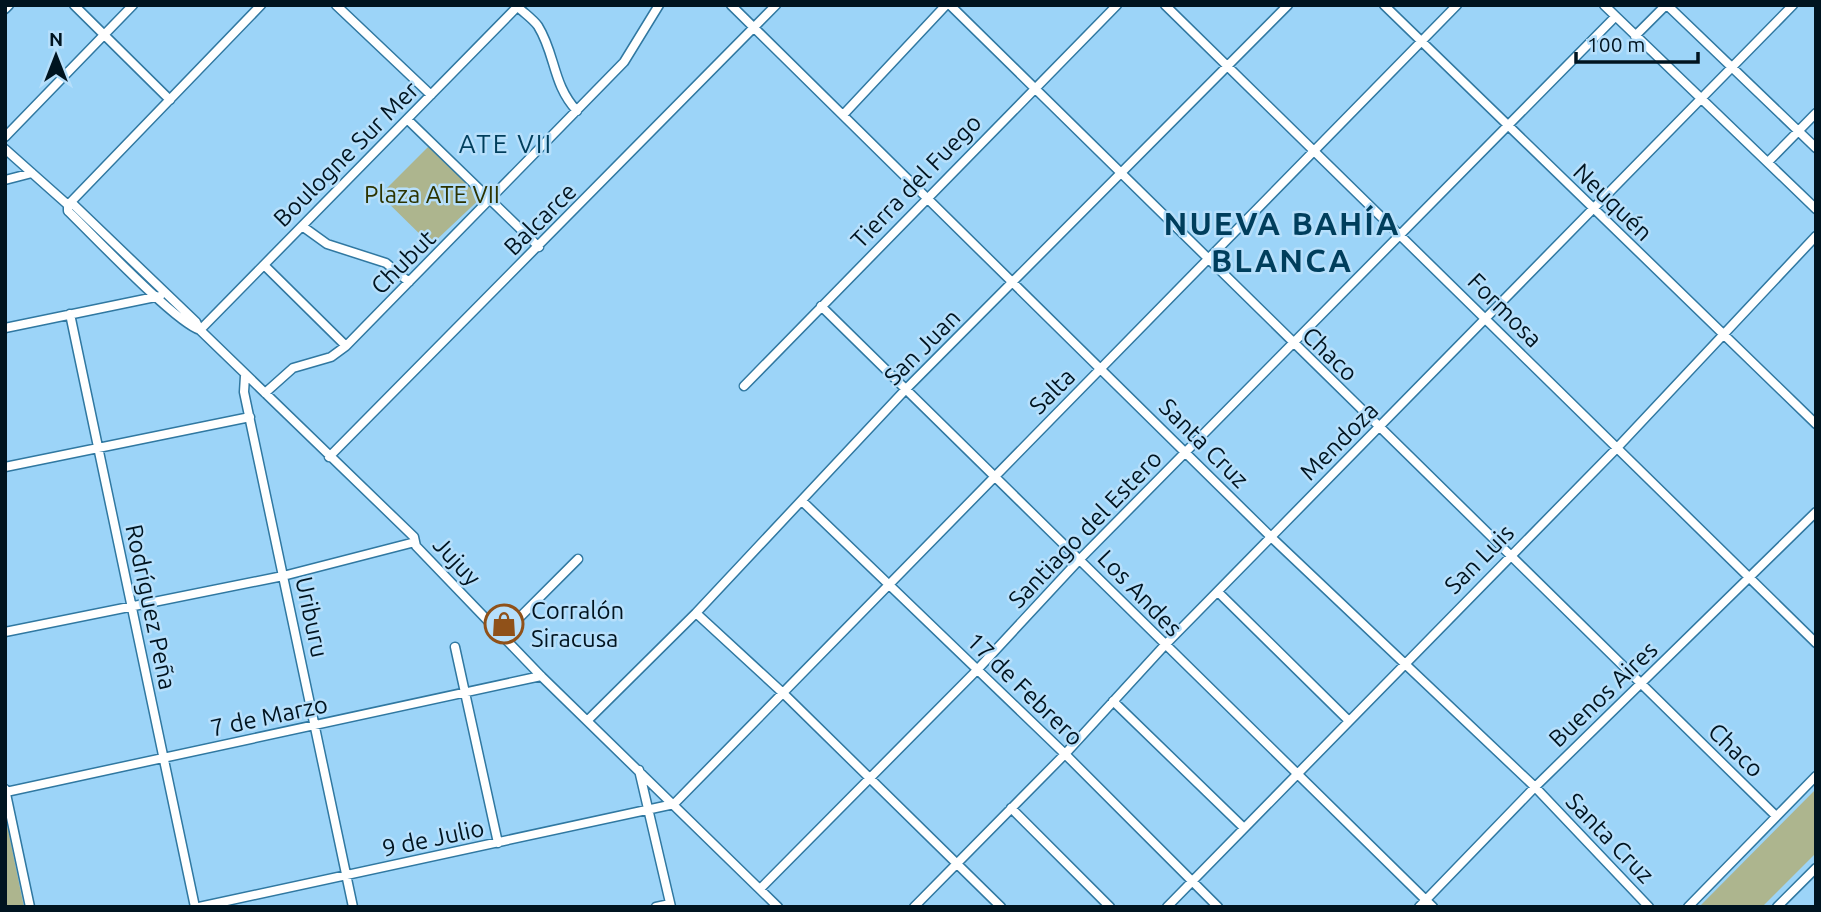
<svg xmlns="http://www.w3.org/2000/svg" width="1821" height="912" font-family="Ubuntu,sans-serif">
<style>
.green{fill:#adb58e}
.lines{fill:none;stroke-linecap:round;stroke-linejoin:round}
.minor-casing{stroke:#3078a1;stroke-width:11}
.minor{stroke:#fff;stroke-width:8}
.labels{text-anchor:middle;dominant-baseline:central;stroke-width:5;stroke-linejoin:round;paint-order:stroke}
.street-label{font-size:24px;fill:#001420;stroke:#b6dffb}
.park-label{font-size:24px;fill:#2c3300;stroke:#b6dffb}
.poi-label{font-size:24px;fill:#001420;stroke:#b6dffb;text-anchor:start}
.neighbourhood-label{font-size:26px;letter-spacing:2px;fill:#003e5c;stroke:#b6dffb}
.district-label{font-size:32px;font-weight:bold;letter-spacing:2px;fill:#003e5c;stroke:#b6dffb}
</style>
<rect width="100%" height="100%" fill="#9cd4f8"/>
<path class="green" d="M432,143L484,195L431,245L380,195Z
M1816,789V853L1762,907H1699Z
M5,815L24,907H5Z"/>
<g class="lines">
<defs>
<path id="minor" d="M74,5L170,100
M336,5L431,95
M731,5L1271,537L1535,787L1649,907
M950,5L1776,816
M1165,5L1816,643
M1384,5L1816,424
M1604,5L1816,209
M1667,5L1816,148
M518,7C524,13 533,19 538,26C556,55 552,84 577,111
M5,9L9,5
M1635,36L1666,5
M843,115L946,5
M407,119L539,247
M5,137L133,5
M5,149L68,205H74L196,322L200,330L414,537L416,546L541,676L778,907
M1768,162L1816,113
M5,180L32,173
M68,205L261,5
M68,205V211C92,234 176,323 200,330
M302,226L327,244L386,263L409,282
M264,265L346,346
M821,306L1433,907
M70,314L195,907
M5,328L160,296
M200,330L519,5
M245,376L244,392L353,907
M744,386L1117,5
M265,393L293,368L331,357L346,346L624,62L659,5
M329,457L776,5
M5,467L250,417
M802,501L1065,754L1218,907
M1218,592L1348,720
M696,613L784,694L1001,907
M5,632L283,576L415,542
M502,635L578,559
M455,647L498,843
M1113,701L1244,828
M588,720L696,613L906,389L1288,5
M639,770L671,907
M5,789L30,907
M6,792L541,676
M1011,808L1110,907
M760,889L977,670L1080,559L1615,17
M199,907L674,804L1457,5
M656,907L670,904
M914,907L1065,754L1164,646L1793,5
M1167,907L1616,449L1816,236
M1419,907L1535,787L1816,512
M1688,907L1816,776
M1777,907L1816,868"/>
</defs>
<use href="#minor" class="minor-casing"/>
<use href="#minor" class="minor"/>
</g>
<defs>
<symbol id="shop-ring" viewBox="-11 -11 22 22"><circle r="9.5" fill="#b6dffb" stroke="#905119" stroke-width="1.5"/><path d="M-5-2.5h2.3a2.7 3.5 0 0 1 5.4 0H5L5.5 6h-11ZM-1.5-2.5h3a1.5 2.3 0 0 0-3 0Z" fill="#905119"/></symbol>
</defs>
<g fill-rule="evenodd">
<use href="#shop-ring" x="482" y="602" width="44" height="44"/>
</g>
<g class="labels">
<g class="street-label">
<text transform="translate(346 154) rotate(-45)">Boulogne Sur Mer</text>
<text transform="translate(916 181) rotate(-46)">Tierra del Fuego</text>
<text transform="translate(1613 202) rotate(44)">Neuquén</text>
<text transform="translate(540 219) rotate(-45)">Balcarce</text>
<text transform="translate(403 262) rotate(-45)">Chubut</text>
<text transform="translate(1505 310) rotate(45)">Formosa</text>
<text transform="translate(922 347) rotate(-45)">San Juan</text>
<text transform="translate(1330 354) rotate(44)">Chaco</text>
<text transform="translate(1052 391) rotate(-45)">Salta</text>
<text transform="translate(1339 441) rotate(-45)">Mendoza</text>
<text transform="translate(1204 443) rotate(45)">Santa Cruz</text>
<text transform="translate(1085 529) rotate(-46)">Santiago del Estero</text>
<text transform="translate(1479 559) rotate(-45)">San Luis</text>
<text transform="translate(457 561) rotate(47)">Jujuy</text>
<text transform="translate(1140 593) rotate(46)">Los Andes</text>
<text transform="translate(151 607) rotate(78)">Rodríguez Peña</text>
<text transform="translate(312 617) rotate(78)">Uriburu</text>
<text transform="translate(1025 689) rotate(44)">17 de Febrero</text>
<text transform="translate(1603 694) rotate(-44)">Buenos Aires</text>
<text transform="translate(269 716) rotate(-12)">7 de Marzo</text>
<text transform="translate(1736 750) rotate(44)">Chaco</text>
<text transform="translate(433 838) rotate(-12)">9 de Julio</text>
<text transform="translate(1610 838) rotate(46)">Santa Cruz</text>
</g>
<g class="park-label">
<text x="432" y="194">Plaza ATE VII</text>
</g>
<g class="poi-label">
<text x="531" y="610">Corralón<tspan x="531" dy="28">Siracusa</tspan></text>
</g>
<g class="neighbourhood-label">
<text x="506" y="143">ATE VII</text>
</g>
<g class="district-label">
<text x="1282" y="223">NUEVA BAHÍA<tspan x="1282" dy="37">BLANCA</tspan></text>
</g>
</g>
<rect width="1821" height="912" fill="none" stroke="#001420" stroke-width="14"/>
<g transform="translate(56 56)" stroke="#b6dffb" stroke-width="5" paint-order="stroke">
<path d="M0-5L12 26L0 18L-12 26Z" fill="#001420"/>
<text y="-10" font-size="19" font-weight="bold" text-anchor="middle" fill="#001420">N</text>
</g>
<path d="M1576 52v10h122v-10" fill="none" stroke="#001420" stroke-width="3.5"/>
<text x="1587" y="52" font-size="21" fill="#001420" stroke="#b6dffb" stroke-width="5" paint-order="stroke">100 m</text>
</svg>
